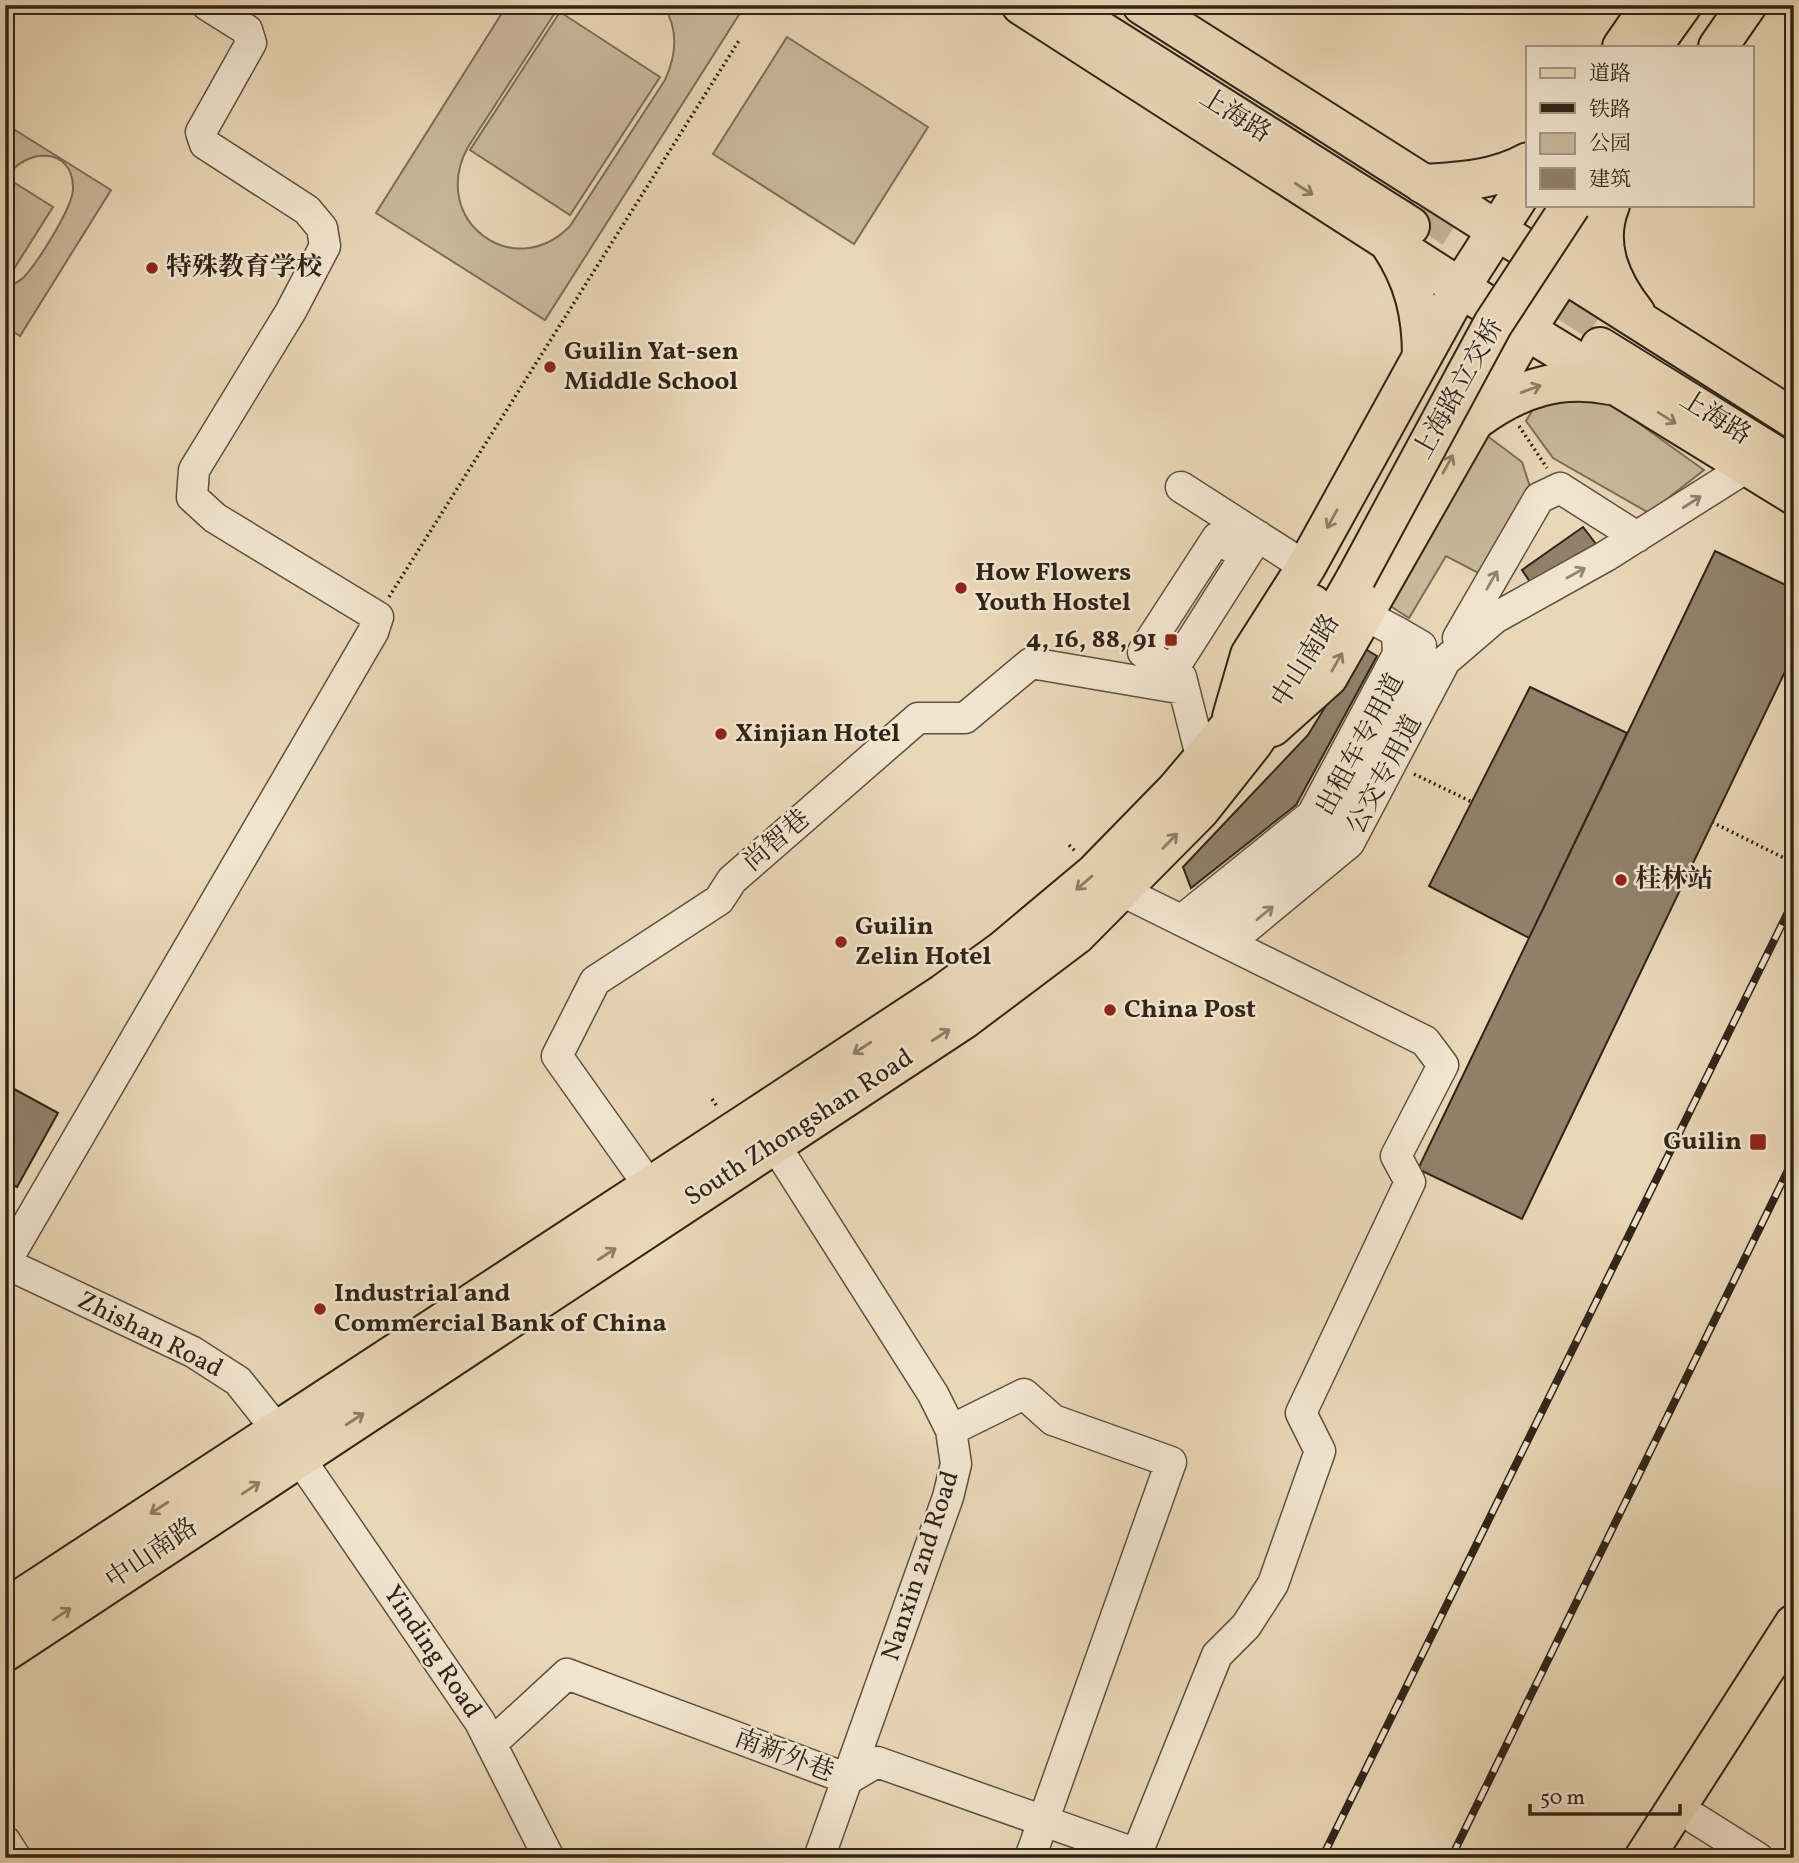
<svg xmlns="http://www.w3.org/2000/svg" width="1799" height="1863" font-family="Vollkorn,'Noto Serif SC',serif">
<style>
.green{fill:#cab99c;stroke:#7d6e5a;stroke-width:2}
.building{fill:#91816b;stroke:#302419;stroke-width:2}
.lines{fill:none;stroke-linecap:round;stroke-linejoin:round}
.highway-tunnel{stroke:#c5b397;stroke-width:38;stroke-dasharray:38 19;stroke-linecap:butt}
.minor-casing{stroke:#5e5140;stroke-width:33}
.major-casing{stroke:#302419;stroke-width:42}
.highway-casing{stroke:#302419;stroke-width:42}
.path{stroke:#302419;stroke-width:3.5;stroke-dasharray:2 3.5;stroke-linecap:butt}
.minor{stroke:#f1e5d0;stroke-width:30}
.major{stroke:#ead7b7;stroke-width:38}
.highway{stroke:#ead7b7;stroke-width:38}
.rail-casing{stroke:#302419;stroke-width:8}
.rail{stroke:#f1e5d0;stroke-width:5;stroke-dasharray:16;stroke-linecap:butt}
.highway-bridge-casing{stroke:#302419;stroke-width:42;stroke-linecap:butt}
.highway-bridge{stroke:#ead7b7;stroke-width:38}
.oneway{stroke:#8d7e68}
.oneway2{stroke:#908474}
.poi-dot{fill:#8f2418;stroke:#f1e5d0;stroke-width:2.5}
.labels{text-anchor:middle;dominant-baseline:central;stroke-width:5;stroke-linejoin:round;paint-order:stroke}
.street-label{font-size:26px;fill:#302419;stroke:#f1e5d0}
.poi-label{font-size:26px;font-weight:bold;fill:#302419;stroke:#f1e5d0;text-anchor:start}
</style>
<rect width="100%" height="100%" fill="#ead7b7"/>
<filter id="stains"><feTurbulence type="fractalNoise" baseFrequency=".00286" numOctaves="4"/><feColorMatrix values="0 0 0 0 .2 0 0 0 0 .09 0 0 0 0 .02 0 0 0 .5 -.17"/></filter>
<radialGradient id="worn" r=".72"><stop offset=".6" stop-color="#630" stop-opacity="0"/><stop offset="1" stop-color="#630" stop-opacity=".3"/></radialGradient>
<path class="green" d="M507,5H560L468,147C428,220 514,284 570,226L665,80C676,56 679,29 663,5H735L742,10L545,320L376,213Z
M560,12L660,77L570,215L470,150Z
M787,37L928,127L854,244L713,154Z
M7,125L111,190L20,336L5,326V287C12,285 19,282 24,277C37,263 74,206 73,188C73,146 25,147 5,179Z
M15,183L53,207L5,283V198Z
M1592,390L1704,470L1649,513L1553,458L1526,421L1543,393Z
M1478,429L1522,462L1533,496L1486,577L1446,556L1409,618L1381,600Z"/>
<path class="building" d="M1583,527L1596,544L1534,588L1522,570Z
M1715,551L1794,589V653L1522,1219L1418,1169Z
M1362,647L1377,656L1296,805L1191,888L1183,867L1308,735Z
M1530,687L1627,733L1529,938L1429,886Z
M5,1084L58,1113L17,1187L5,1180Z"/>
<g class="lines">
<path class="highway-tunnel" d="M1421,208L1610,330"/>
<defs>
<path id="minor" d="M1181,487L1306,567
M1458,638L1539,498L1560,488L1637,537
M1172,671L1258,536
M1202,760L1181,677L1143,652L1217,538L1245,556
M1122,891L1425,1041L1443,1065L1396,1156L1410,1182L1301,1413L1320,1451L1273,1584L1246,1626L1217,1655L1135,1858
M1188,915L1312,815L1398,654L1397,632L1365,615
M1209,927L1330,830L1354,791L1419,662L1421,646L1397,632
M1212,929L1233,939L1349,843L1445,661L1495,618L1606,556L1747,467
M775,1145L933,1394L951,1430L956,1464L948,1497L819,1858
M650,1187L557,1056L595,981L719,900L732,880L918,718H965L1031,663L1184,689
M5,1263L373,632L378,617L215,518L192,497L194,470L291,311L325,246L322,228L307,210L205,144L201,132L251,43L247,30L207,5
M5,1263L193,1352L238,1381L298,1456L480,1722L549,1858
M951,1430L1024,1394L1053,1420L1171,1462L1030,1858
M491,1744L567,1674L848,1779L877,1762L1137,1854
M1696,1819L1758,1858
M5,1841L16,1858"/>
<path id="major" d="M1021,5L1526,330L1794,495
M1142,5L1794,419
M1622,47L1651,5
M1718,47L1747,5
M1423,184C1459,182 1496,180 1528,162
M1610,205C1594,245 1611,282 1636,314
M1390,244C1414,280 1422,314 1422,357
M1477,419C1518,389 1559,375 1610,385
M1232,717L1250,655L1306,567L1460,288L1528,182
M1272,727L1328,677L1526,330L1607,205
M1644,1858L1794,1624"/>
<path id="highway" d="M1060,5L1410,226
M1652,47L1682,5
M1600,347L1794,467
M5,1609L756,1117L944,993L1002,951L1095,873L1176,790L1230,726L1312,604
M5,1652L963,1020L1076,935L1200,810L1253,743L1305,667L1356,578"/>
</defs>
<use href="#minor" class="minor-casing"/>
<use href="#major" class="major-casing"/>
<use href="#highway" class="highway-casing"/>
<path class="path" d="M1519,426L1547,468
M389,597L740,39
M1414,774L1472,802
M1712,822L1794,863
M1069,845L1076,852
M712,1099L718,1108"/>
<use href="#minor" class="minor"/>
<use href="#major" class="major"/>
<use href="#highway" class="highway"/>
<defs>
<path id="rail" d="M1322,1858L1794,900
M1451,1858L1794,1158"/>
</defs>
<use href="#rail" class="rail-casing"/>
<use href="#rail" class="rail"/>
<defs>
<path id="highway-bridge" d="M1356,578L1493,324L1571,205"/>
</defs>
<use href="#highway-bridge" class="highway-bridge-casing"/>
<use href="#highway-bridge" class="highway-bridge"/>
</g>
<defs><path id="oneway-shaft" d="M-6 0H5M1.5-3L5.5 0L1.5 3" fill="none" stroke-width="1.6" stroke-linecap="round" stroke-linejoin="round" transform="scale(1.75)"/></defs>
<g class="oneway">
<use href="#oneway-shaft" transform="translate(1304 189) rotate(33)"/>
<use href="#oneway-shaft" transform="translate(1531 389) rotate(-20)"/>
<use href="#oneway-shaft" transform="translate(1667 418) rotate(32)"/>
<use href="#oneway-shaft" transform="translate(1448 464) rotate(-61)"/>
<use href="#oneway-shaft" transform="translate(1332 519) rotate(119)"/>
<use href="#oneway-shaft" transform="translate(1337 662) rotate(-60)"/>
<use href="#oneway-shaft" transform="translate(1170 841) rotate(-46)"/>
<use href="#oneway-shaft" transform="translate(1084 883) rotate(139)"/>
<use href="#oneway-shaft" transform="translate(941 1035) rotate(-33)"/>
<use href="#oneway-shaft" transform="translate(862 1048) rotate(147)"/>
<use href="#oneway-shaft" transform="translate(607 1254) rotate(-33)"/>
<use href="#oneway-shaft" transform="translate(355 1419) rotate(-33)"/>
<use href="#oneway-shaft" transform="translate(251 1488) rotate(-34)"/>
<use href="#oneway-shaft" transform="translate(159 1508) rotate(147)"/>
<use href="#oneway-shaft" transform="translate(62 1614) rotate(-34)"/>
</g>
<g class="oneway2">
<use href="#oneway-shaft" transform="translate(1692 502) rotate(-33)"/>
<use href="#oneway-shaft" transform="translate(1576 573) rotate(-29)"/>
<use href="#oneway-shaft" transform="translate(1492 580) rotate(-60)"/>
<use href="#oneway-shaft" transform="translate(1265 913) rotate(-40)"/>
</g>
<g class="poi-dot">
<circle cx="152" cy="268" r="7"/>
<circle cx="550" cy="367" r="7"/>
<circle cx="961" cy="588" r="7"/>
<rect x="1164" y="633" width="14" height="14" rx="3.5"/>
<circle cx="721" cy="734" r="7"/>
<circle cx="1621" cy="880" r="7"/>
<circle cx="841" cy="942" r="7"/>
<circle cx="1110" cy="1010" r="7"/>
<rect x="1749" y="1133" width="18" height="18" rx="3.5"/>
<circle cx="320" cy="1309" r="7"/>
</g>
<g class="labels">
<g class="street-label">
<text transform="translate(1235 116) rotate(32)">上海路</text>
<text transform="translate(1459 389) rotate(-61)">上海路立交桥</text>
<text transform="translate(1715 418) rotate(32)">上海路</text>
<text transform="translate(1306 661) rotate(-58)">中山南路</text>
<text transform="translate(1361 745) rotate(-62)">出租车专用道</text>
<text transform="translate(1385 775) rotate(-62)">公交专用道</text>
<text transform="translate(777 841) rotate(-41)">尚智巷</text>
<text transform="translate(799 1128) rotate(-33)">South Zhongshan Road</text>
<text transform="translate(150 1335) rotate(27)">Zhishan Road</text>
<text transform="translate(152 1554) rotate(-34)">中山南路</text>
<text transform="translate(921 1566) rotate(-72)">Nanxin 2nd Road</text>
<text transform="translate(432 1652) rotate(56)">Yinding Road</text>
<text transform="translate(784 1756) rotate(21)">南新外巷</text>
</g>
<g class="poi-label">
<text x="166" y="268">特殊教育学校</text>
<text x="564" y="352">Guilin Yat-sen<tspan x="564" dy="30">Middle School</tspan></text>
<text x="975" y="573">How Flowers<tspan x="975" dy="30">Youth Hostel</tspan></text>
<text x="1157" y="640" text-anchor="end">4, 16, 88, 91</text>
<text x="735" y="734">Xinjian Hotel</text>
<text x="1635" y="880">桂林站</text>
<text x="855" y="927">Guilin<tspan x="855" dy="30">Zelin Hotel</tspan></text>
<text x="1124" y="1010">China Post</text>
<text x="1742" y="1142" text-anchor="end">Guilin</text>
<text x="334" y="1294">Industrial and<tspan x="334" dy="30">Commercial Bank of China</tspan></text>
</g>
</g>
<rect width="1799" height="1863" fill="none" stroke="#ead7b7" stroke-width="28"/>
<rect x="7" y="7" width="1785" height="1849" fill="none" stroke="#302419" stroke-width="3.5"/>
<rect x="14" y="14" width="1771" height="1835" fill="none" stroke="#302419" stroke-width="2"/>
<rect x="1526" y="46" width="228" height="161" fill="#f1e5d0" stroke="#a49887" stroke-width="2"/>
<rect x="1540" y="68" width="35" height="10" fill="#ead7b7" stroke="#a49887" stroke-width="2"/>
<text x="1589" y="80" font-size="21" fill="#302419">道路</text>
<rect x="1540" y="103" width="35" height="10" fill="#302419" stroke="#a49887" stroke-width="2"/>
<text x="1589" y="116" font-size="21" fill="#302419">铁路</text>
<rect x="1540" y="133" width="35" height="21" fill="#cab99c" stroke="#a49887" stroke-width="2"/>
<text x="1589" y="150" font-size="21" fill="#302419">公园</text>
<rect x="1540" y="168" width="35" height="21" fill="#91816b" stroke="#a49887" stroke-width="2"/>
<text x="1589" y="186" font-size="21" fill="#302419">建筑</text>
<path d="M1530 1804v10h150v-10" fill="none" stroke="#302419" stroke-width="3.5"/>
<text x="1540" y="1804" font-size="21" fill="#302419" stroke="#f1e5d0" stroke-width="5" paint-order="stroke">50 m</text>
<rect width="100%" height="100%" filter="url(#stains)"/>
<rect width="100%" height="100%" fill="url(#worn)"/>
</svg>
